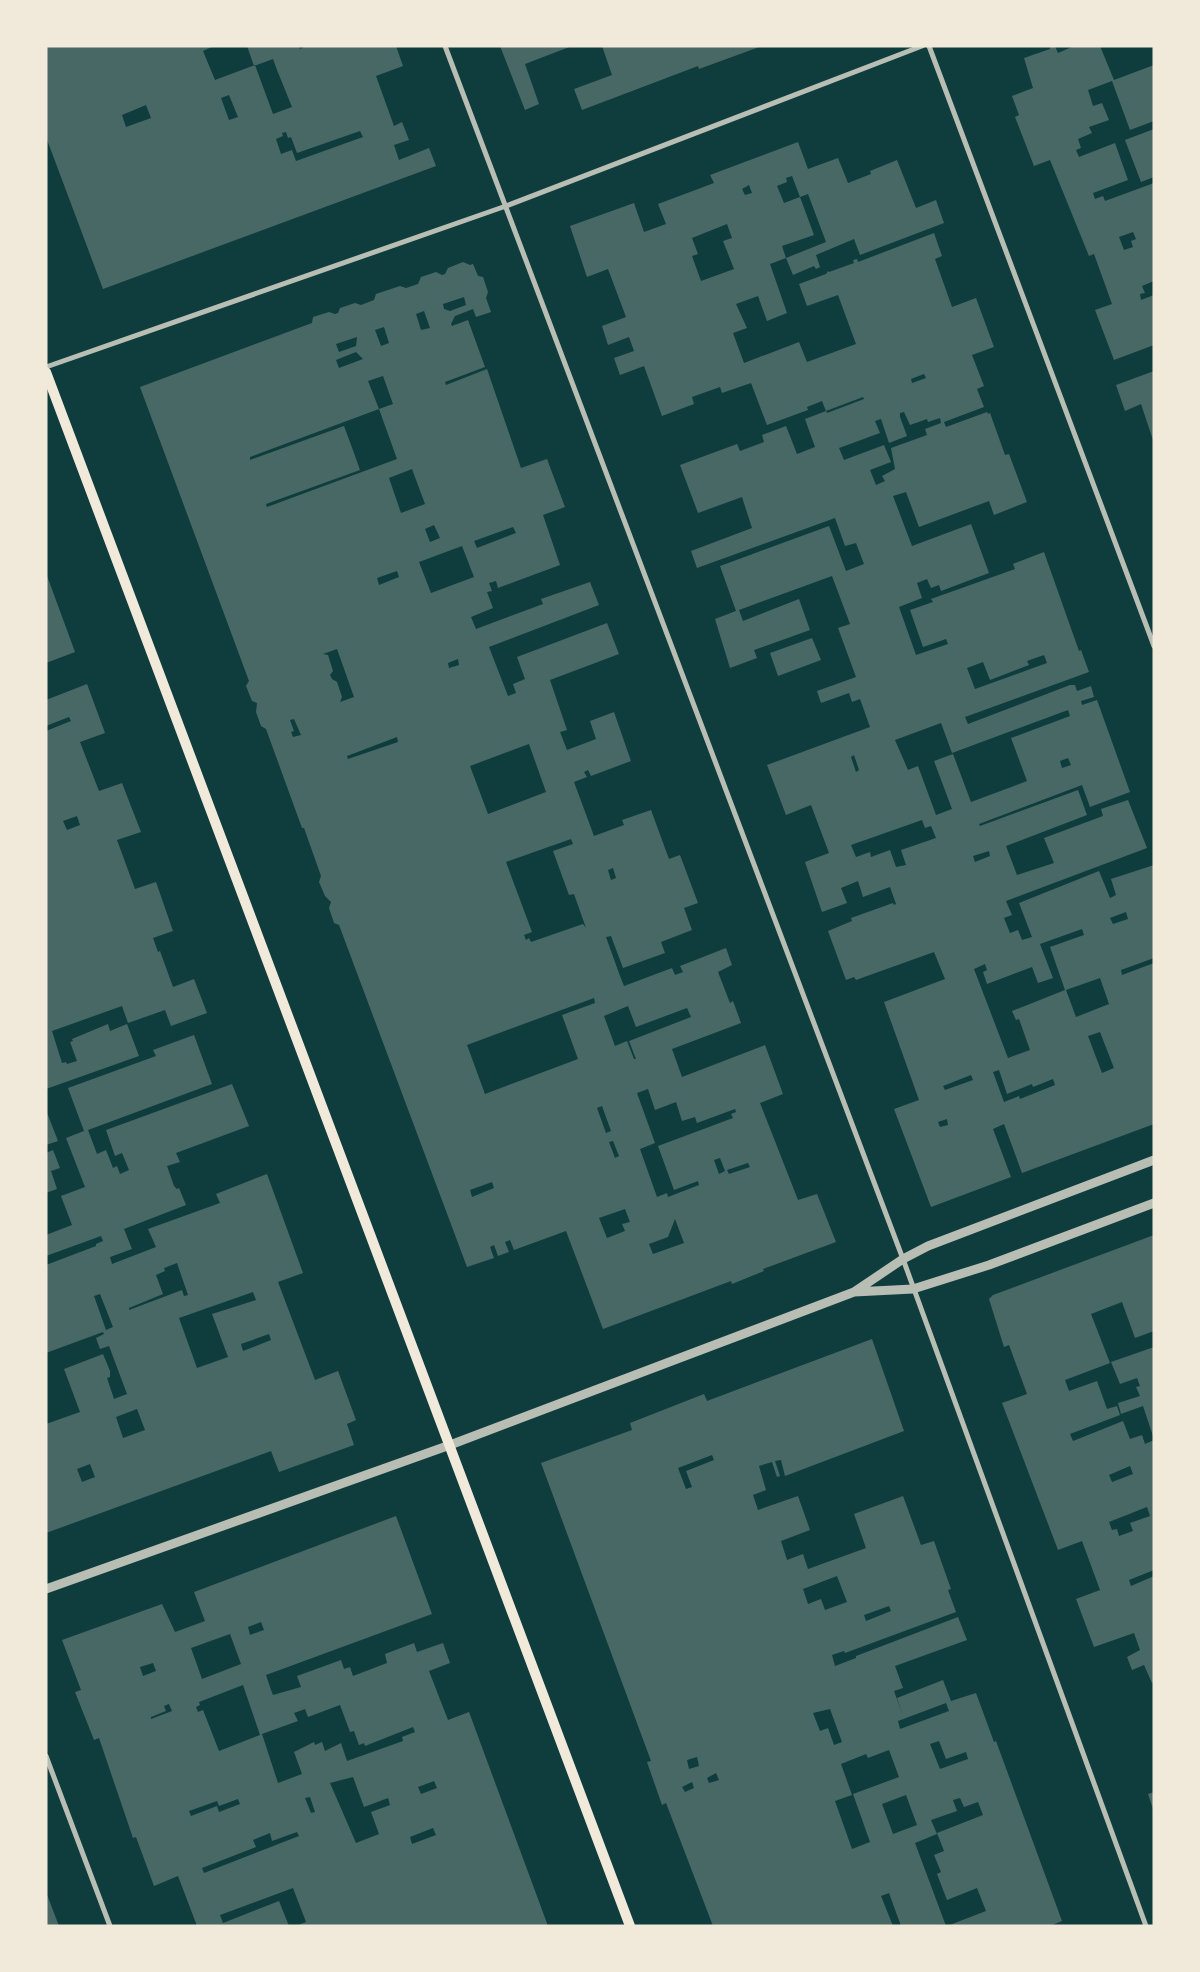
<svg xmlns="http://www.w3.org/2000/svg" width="1200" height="1972" font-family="Karla,sans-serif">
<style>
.building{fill:#486865;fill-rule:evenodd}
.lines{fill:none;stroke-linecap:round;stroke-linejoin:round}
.minor{stroke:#b8beb3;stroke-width:5}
.tertiary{stroke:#b8beb3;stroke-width:9}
.secondary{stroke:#f1e9da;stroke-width:10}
</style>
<rect width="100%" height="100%" fill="#0f3d3e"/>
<path class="building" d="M46,46H214L203,51L215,80L255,65L273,114L292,107L277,70L273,59L254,66L247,46H299L300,49L306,46H396L403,66L376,76L394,126L402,122L409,140L394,145L399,160L429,148L436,166L103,289L46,137ZM229,95L238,117L229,120L221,98ZM146,105L151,118L126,127L122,115ZM360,131L363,137L296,161L292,150L281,154L276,139L283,136L282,133L286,132L288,138L291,137L297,153Z
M500,46H572L525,64L539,104L525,110Z
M602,46H762L699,69L698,66L582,110L574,89L612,75Z
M1050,46H1055L1058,53L1074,46H1100L1114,80L1154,65V121L1130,130L1112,81L1088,90L1093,106L1102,103L1109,120L1089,127L1092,133L1078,139L1081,148L1076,150L1079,157L1115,143L1128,180L1093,193L1095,199L1103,196L1105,201L1154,183V281L1142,286L1145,293L1140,294L1141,300L1154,295V345L1114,360L1095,310L1112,304L1094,254L1089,256L1050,160L1034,166L1015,117L1019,115L1012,96L1033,88L1024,58L1050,49ZM1133,232L1136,239L1131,241L1133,247L1124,250L1119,237Z
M1154,129V177L1141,182L1125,140Z
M798,142L808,169L838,158L848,183L871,174L870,171L897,160L916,208L936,200L944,223L860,255L854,239L816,255L820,267L816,269L814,266L793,275L786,258L770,264L787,313L767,321L758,296L736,304L747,328L733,333L744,363L799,342L807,362L856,344L838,295L807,306L799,284L826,274L828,271L829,272L854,263L853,260L857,259L858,262L934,233L942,256L935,259L952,307L976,298L994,347L972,355L984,386L977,389L984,407L944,422L946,427L987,412L988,414L990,413L1005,455L1009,454L1027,502L994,515L989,501L919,527L906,492L893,496L912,546L971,524L989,573L941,591L939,585L931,588L927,579L917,583L922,598L899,607L916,655L948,644L946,639L923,647L910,610L933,602L931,599L1015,569L1013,564L1044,552L1079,651L1081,650L1089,672L965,717L968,724L1070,685H1075L1077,691L1091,686L1094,697L1081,701L1082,705L1097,700L1130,792L1090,807L1082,785L979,824L980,826L1078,790L1087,815L1006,846L1017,875L1054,863L1044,838L1103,816L1101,809L1128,800L1147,848L1006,901L1012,915L1004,918L1010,933L1018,930L1022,940L1032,937L1019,903L1099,871L1110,898L1116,895L1111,879L1154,865V958L1121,970L1122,975L1154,963V1124L1022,1173L1004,1124L993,1129L1011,1177L931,1207L894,1109L919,1100L884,1002L945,979L934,952L856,980L854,977L846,980L828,931L852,921L851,918L893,903L894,905L896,904L890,887L863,897L858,881L841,888L847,903L822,912L805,862L829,853L811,805L786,815L767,765L870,727L860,699L852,702L849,693L821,703L817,691L856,677L838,628L850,624L832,576L739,610L743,621L799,599L810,630L754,650L757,658L730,668L715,619L736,611L720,566L750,555L829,526L846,571L864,564L856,543L845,546L835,518L697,568L691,551L752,528L742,497L698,513L680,465L737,444L740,451L764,442L762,435L786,426L797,454L815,447L805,419L826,411L827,413L864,399L863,397L826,411L822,401L807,407L808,410L767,425L751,383L722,393L720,387L692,397L694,404L662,416L644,366L620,375L614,358L634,351L629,337L608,345L602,326L626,317L608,269L587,277L570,226L634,203L644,232L666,224L658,204L714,183L710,175ZM792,176L800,197L808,194L826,242L786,258L782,246L814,235L800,197L784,203L777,186L787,182L786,178ZM749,185L752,193L745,195L742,189ZM727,224L732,238L723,241L734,269L701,281L692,256L698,254L692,238ZM924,374L926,378L912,383L911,379ZM904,412L910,425L927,419L928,422L940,418L941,423L925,429L927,435L891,448L895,469L882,476L885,481L876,485L870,470L891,462L884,445L844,460L839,448L880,433L875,421L881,419L889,443L907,436L900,417V413ZM1044,655L1047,663L975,689L967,668L983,662L990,680L1029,665L1027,661ZM1068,710L1070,716L1011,738L1027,781L971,802L953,754L934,761L952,809L936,815L918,766L908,770L895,740L941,723L952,753ZM854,755L859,770L856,772L851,757ZM1068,758L1071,765L1062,768L1060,761ZM922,820L925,828L931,826L936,838L901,850L906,865L896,867L890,850L871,857L870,852L856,857L851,845ZM989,851L990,856L975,862L973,856ZM1126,912L1128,919L1113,924L1110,918ZM1082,929L1084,935L1050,947L1065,990L1012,1011L1016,1020L1019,1019L1030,1050L1008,1058L974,969L985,964L987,970L983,972L987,984L1032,967L1038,983L1053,978L1040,944ZM1100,978L1109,1004L1076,1017L1066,990ZM1100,1032L1114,1068L1102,1073L1088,1036ZM999,1070L1007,1094L1032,1084L1033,1087L1053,1079L1055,1085L1020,1099L1019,1096L1004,1102L993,1072ZM971,1075L973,1080L945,1090L943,1086ZM947,1119L948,1125L940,1127L938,1122Z
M463,262L470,265L473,264L478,276L483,277L488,292L486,298L491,312L476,317L473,309L455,316L451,324L452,326L468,320L485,367L445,382L446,385L487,369L521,468L547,459L565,507L543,515L560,565L498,588L496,581L489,583L492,591L487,592L493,608L471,617L476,629L543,604L541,599L590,582L599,605L489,647L508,696L516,693L513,684L525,679L517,657L607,623L619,654L550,680L567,730L560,732L567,750L596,739L590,721L614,712L631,761L591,776L588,770L584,772L587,777L574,782L594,836L624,825L622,820L651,810L669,859L680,855L698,903L684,908L692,930L661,942L665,953L623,968L611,936L606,937L620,976L624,986L672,968L675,975L683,972L680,966L726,948L732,965L718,972L730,1003L733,1001L741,1023L672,1049L682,1077L765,1045L783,1094L760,1103L798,1200L817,1194L836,1242L763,1269L764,1271L732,1284L731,1281L603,1329L566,1231L514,1250L510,1240L505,1242L509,1252L498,1256L494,1245L490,1247L494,1258L467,1267L339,925L334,923L329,908L331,902L325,896L319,882L321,876L304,828H302L266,729L261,726L256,712L257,703L252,701L246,686L249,681L140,387L312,323L313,317L329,312L335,314L338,313L340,308L355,303L361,305L374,300L376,294L400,286L406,288L418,284L421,277L436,272L442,275L445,274L448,268ZM464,297L466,305L450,311L444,309L443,304ZM424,311L430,328L421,330L416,314ZM384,327L389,343L381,346L375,330ZM357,337L356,346L339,352L336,344ZM356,352L363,359L339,368L336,360ZM383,376L393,404L379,409L397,459L267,507L266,504L360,470L354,453L344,426L250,460V457L379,409L368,381ZM412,469L425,504L401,513L389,478ZM434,525L440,538L430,542L425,529ZM513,527L516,533L477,548L474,541ZM462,546L474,577L431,593L419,562ZM397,571L399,577L379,585L377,578ZM337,649L354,697L340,702L342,697L337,682L332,679L330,675L333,671L328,655L323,654ZM458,659L459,665L449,668L448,663ZM294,719L301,735L293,737L291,732L294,731L290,720ZM397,737L398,742L348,759L347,756ZM529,744L546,792L488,814L470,766ZM571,839L573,844L553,851L569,895L574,894L586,928L583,924L531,942L529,938L526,940L524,935L532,932L506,862ZM613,868L616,878L611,880L608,870ZM594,998L595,1003L562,1015L578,1059L485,1094L467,1045ZM628,1006L636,1027L687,1008L691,1017L629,1041L636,1059H634L627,1041L615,1046L604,1016ZM648,1089L655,1110L676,1102L682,1121L695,1117L697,1123L735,1109L736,1112L731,1114L733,1118L658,1146L674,1190L698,1181L699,1185L668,1197L667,1193L657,1197L640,1149L655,1143L637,1093ZM602,1106L611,1131L606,1133L597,1108ZM613,1141L619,1156L615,1158L609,1142ZM720,1158L725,1171L719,1174L714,1160ZM748,1163L750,1167L729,1174L727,1170ZM492,1182L494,1188L472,1197L470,1190ZM625,1209L630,1222L622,1224L625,1231L607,1238L599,1218ZM675,1219L684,1243L653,1254L649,1244L668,1237Z
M1154,371V440H1153L1141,404L1125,411L1116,385Z
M46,573L75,652L46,663Z
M812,638L821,660L778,676L770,653Z
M87,684L105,733L80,742L99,791L122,783L141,832L117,840L135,889L156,882L173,931L153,938L158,952L160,951L173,987L194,979L207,1013L171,1026L165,1010L128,1023L122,1006L52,1031L62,1063L66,1062L67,1064L77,1061L70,1042L73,1041L72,1039L108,1024L110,1031L127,1024L139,1056L46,1089V731L71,721L69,717L46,726V700ZM77,816L80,825L67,830L63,821Z
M194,1035L212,1084L88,1130L97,1154L106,1150L113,1168L117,1166L120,1174L129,1170L122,1153L115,1156L106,1130L232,1084L249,1126L176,1153L180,1162L167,1166L174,1186L177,1189L179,1188L186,1205L124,1229L132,1249L110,1257L112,1264L156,1247L148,1229L220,1203L216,1194L267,1174L303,1273L278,1282L315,1380L338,1371L356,1420L347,1424L354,1445L279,1472L271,1451L46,1533V1424L80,1412L64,1369L103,1354L110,1371V1377L107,1378L114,1399L127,1394L109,1346L100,1349L96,1338L104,1334L103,1332L46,1353V1265L96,1246V1244L103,1241L101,1236L46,1256V1235L72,1225L61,1196L85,1187L66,1138L84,1131L68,1088L156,1056L153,1050ZM177,1263L188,1295L184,1296L182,1290L129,1310V1308L163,1294L156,1275L165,1271L164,1268ZM253,1292L256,1300L212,1314L228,1357L197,1368L179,1318ZM100,1294L113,1327L106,1330L94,1296ZM269,1334L271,1340L243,1351L241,1344ZM137,1409L145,1430L123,1438L116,1417ZM90,1464L95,1477L82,1482L77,1469Z
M46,1110L58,1141L46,1145Z
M53,1150L60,1168L51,1171L57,1189L46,1193V1153Z
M1154,1235V1331L1135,1338L1122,1302L1091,1314L1110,1363L1065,1380L1069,1391L1097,1381L1107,1409L1117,1406L1120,1415L1070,1434L1073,1441L1123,1421L1130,1439L1142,1435L1145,1444L1154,1440V1570L1129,1580L1131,1586L1154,1576V1682L1152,1683L1144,1665L1132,1670L1127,1657L1140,1650L1134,1633L1094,1647L1076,1599L1100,1590L1082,1541L1058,1550L1002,1403L1027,1394L1009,1345L1004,1347L989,1299L993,1295ZM1130,1466L1133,1474L1112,1482L1109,1475ZM1147,1507L1150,1516L1130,1523L1133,1531L1119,1536L1117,1529L1112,1530L1109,1522Z
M872,1339L904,1431L785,1476L781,1460L775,1461L780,1476L777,1477L772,1462L759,1466L766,1490L753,1495L758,1510L798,1496L810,1530L781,1541L787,1560L803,1554L808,1569L866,1548L854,1514L903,1496L921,1545L934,1541L951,1589L948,1590L956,1612L845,1653L844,1651L832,1655L835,1666L856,1658V1656L958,1617L967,1640L895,1666L903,1688L894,1691L903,1716L897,1698L943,1680L951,1701L976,1693L994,1742L996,1741L1062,1921L1050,1926H947L986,1911L977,1888L947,1900L937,1874L941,1872L934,1855L944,1851L937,1833L983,1815L978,1802L964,1807L960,1798L953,1800L957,1811L931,1820L937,1834L915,1843L946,1926H901L889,1893L881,1896L893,1926H713L666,1803L662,1805L647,1762L651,1761L541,1463L632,1430L630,1423L704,1394L707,1401ZM712,1455L714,1460L686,1471L692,1487L686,1489L678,1468ZM837,1576L847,1602L825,1610L821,1599L808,1604L803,1589ZM889,1606L891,1611L866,1621L864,1615ZM946,1703L949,1711L900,1729L898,1721ZM830,1709L842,1742L834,1745L828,1728L820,1731L813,1713ZM939,1741L946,1759L966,1752L968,1759L940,1769L930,1744ZM889,1750L899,1777L853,1794L870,1842L852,1849L835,1801L852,1795L841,1764L866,1754L868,1758ZM697,1757L699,1766L689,1769L687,1760ZM716,1773L719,1780L709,1783L707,1778ZM692,1782L694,1788L685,1792L682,1787ZM906,1795L917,1825L893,1834L882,1804Z
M1154,1347V1436H1153L1143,1406L1121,1414L1118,1403L1140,1396L1136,1387L1140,1386L1137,1378L1120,1384L1111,1362Z
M396,1516L432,1614L266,1675L271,1690L273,1695L301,1687L297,1676L341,1660L344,1669L350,1667L353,1676L387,1663L385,1654L414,1643L417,1652L443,1643L450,1663L429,1671L448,1720L469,1712L548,1926H296L306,1922L293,1888L220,1915L223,1923L279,1901L289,1926H197L178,1876L154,1886L136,1837L133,1838L99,1738L94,1740L75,1692L81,1690L62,1640L162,1604L175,1632L205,1621L194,1592ZM261,1622L264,1630L250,1635L248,1627ZM230,1634L241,1664L202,1679L191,1648ZM153,1663L156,1671L143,1676L140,1667ZM243,1685L260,1735L219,1751L203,1710L198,1712L196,1707L200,1705L199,1702ZM169,1704L172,1711L151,1719V1717L166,1711L164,1706ZM340,1705L350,1732L354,1731L359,1745L364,1743L365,1746L413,1727L415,1732L402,1737L403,1741L347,1761L341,1743L325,1751L322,1742L315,1745L314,1742L294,1752L302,1774L278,1783L262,1734L298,1721L294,1713L305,1709L308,1717ZM353,1777L364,1807L388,1798L390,1805L371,1812L379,1834L356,1843L330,1783ZM434,1781L437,1788L421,1794L418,1787ZM310,1797L315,1812L311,1813L305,1798ZM238,1799L240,1804L219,1812L217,1806L191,1816L189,1811L217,1801L219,1806ZM433,1828L436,1835L412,1844L410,1837ZM297,1832L299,1836L204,1873L202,1868L256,1847L253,1840L270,1833L272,1841Z
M1154,1792V1809H1153L1148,1794Z
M46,1892L59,1926H46Z"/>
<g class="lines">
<path class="minor" d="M445,46L903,1259L1146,1926
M929,46L1154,646
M46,367L506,206L922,46
M46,1756L110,1926"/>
<path class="tertiary" d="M854,1292L913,1289L989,1265L1154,1203
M46,1589L450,1445L854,1292L903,1259L928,1246L1154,1160"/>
<path class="secondary" d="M46,372L630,1926"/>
</g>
<rect width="1200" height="1972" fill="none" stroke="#f1e9da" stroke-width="95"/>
</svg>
